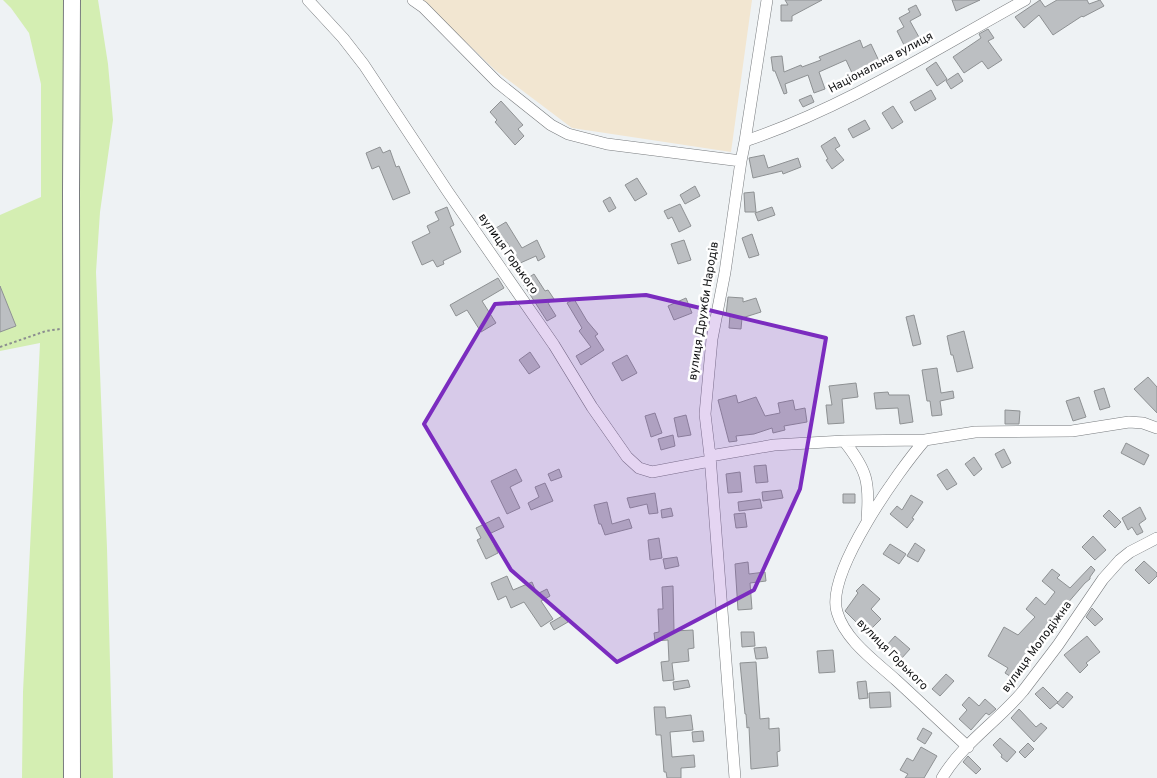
<svg xmlns="http://www.w3.org/2000/svg" width="1157" height="778" font-family="Overpass,sans-serif">
<style>
.industrial{fill:#f2e6d1}
.green{fill:#d4eeb2}
.building{fill:#bcbfc2;stroke:#8e9193}
.lines{fill:none;stroke-linecap:round;stroke-linejoin:round}
.minor-casing{stroke:#797c7f;stroke-width:12}
.highway-casing{stroke:#797c7f;stroke-width:18}
.path{stroke:#8b8d8f;stroke-width:2;stroke-dasharray:2.5 2.5;stroke-linecap:butt}
.minor{stroke:#fff;stroke-width:11}
.highway{stroke:#fff;stroke-width:16}
.marked{fill:#7b2cbf;fill-opacity:0.2;stroke:#7b2cbf;stroke-width:4;stroke-linejoin:round}
.labels{text-anchor:middle;dominant-baseline:central;stroke-width:5;stroke-linejoin:round;paint-order:stroke}
.street-label{font-size:12px;fill:#131415;stroke:#fff}
</style>
<rect width="100%" height="100%" fill="#eef2f4"/>
<path class="industrial" d="M422,0H752L731,152L572,128L495,70Z"/>
<path class="green" d="M3,0H98L108,64L113,120L100,212L96,272L107,548L113,778H22L23,692L40,343L0,351V215L41,197V84L29,33L11,8Z"/>
<path class="building" d="M785,0H822L792,16V21H781V5H788Z
M952,0H980L956,11Z
M1040,0L1045,7L1057,0H1087L1089,4L1100,0L1104,6L1083,17L1082,16L1053,35L1039,15L1024,28L1015,17Z
M916,5L921,15L910,21L920,39L905,47L897,31L904,27L899,18L910,12L908,9Z
M988,29L994,38L988,41L1002,60L988,69L982,61L964,73L953,57L981,38L979,34Z
M860,40L863,48L871,44L879,61L852,73L846,60L819,72L825,89L814,93L808,75L785,84L787,93L784,94L775,71H773L771,57L782,56L784,72L801,65L802,67L821,60L819,57Z
M936,62L947,79L937,86L926,69Z
M958,73L963,81L951,89L946,81Z
M931,90L936,99L915,111L910,102Z
M811,95L814,102L803,107L799,100Z
M501,101L523,125L518,129L524,136L515,145L495,122L497,120L490,112Z
M893,106L903,122L892,129L882,113Z
M865,120L870,129L853,138L848,129Z
M835,137L840,146L835,149L844,160L832,169L826,160L828,159L821,146Z
M380,147L383,153L390,150L396,167L399,166L410,193L393,200L379,166L372,169L366,153Z
M764,155L768,168L798,158L801,167L783,174L782,171L753,178L749,158Z
M637,178L647,194L635,201L625,185Z
M695,186L700,196L685,204L680,195Z
M754,192L756,212H745L744,193Z
M610,197L616,208L609,212L603,201Z
M680,204L691,226L679,232L672,217L668,219L664,211Z
M447,207L454,225L450,227L461,252L443,261L444,264L437,267L433,260L422,265L412,242L430,233L427,226L439,220L435,212Z
M772,207L775,215L758,221L755,213Z
M506,222L522,248L537,240L545,257L538,261L536,256L518,264L507,242L500,246L491,231Z
M752,234L759,255L749,258L742,238Z
M684,240L691,260L678,264L671,244Z
M534,274L545,291L548,290L554,299L548,303L556,316L547,321L522,282Z
M498,278L504,288L482,301L496,323L481,332L467,310L456,316L450,305Z
M0,286L16,326L0,332Z
M728,297L743,298V302L756,298L761,312L742,318L741,329L729,328L730,315H726Z
M686,298L692,313L674,320L668,306Z
M574,299L587,321L598,334L595,336L604,350L581,365L576,356L591,347L579,331L582,328L567,303Z
M914,315L921,344L913,346L906,317Z
M964,331L973,368L957,372L953,355H951L947,336Z
M530,352L540,367L529,374L519,360Z
M627,355L637,373L622,381L612,363Z
M937,368L941,393L953,391L954,398L940,401L942,415L932,416L930,401H927L922,370Z
M1148,377L1157,387V413L1134,389Z
M856,383L858,397L842,399L844,423L828,424L826,405H832L829,386Z
M1104,388L1110,407L1100,410L1094,391Z
M888,392L889,395H909L913,422L900,424L898,408L876,409L874,393Z
M736,395L738,403L756,397L765,416L780,413L778,403L793,400L795,410L805,408L807,422L784,426L785,430L773,433L772,428L754,434L736,436L737,441L729,442L718,400Z
M1079,397L1086,417L1073,421L1066,401Z
M1005,410L1020,411L1019,424H1005Z
M655,413L662,433L651,437L645,416Z
M686,415L691,435L678,437L674,418Z
M673,435L675,446L661,450L658,439Z
M1126,443L1149,455L1144,465L1121,453Z
M1004,449L1011,463L1002,468L995,454Z
M974,457L982,469L974,476L965,464Z
M766,465L768,482L756,483L754,466Z
M516,469L522,481L510,487L520,508L507,514L491,481Z
M559,469L562,477L551,481L548,474Z
M947,469L957,484L947,490L937,475Z
M740,472L742,492L728,493L726,474Z
M545,483L553,501L531,510L528,503L539,497L535,487Z
M781,490L783,498L763,501L762,492Z
M655,493L658,513L649,514L647,504L630,508L627,498Z
M843,494H855V503H843Z
M911,495L923,502L912,518L914,519L907,528L890,514L897,506L902,510Z
M760,499L762,508L739,511L738,502Z
M607,502L612,524L629,519L632,528L605,535L601,524H599L594,505Z
M1140,507L1146,519L1139,524L1143,532L1137,535L1132,527L1128,530L1122,518Z
M671,508L673,516L662,518L661,510Z
M1109,510L1121,522L1115,528L1103,516Z
M745,513L747,527L736,528L734,514Z
M499,517L504,527L489,534L498,553L486,559L477,540L481,538L476,528Z
M1093,536L1106,550L1095,560L1082,547Z
M659,538L662,558L650,560L648,540Z
M915,543L925,550L918,562L907,556Z
M890,544L906,554L899,564L883,554Z
M677,557L679,566L665,569L663,559Z
M1144,561L1157,573V576L1149,584L1135,570Z
M748,562L749,574L765,572L766,581L750,583L752,609L738,610L735,564Z
M1091,566L1095,570L1090,577V579L1085,583L1060,612L1065,616L1059,624L1056,622L1034,646L1038,649L1032,657L1030,656L1016,680L1005,673L1008,668L988,656L1004,627L1018,635L1035,617L1026,609L1036,597L1045,605L1055,592L1042,581L1052,569L1060,575L1057,578L1070,588Z
M507,576L513,590L532,582L537,594L547,589L550,596L541,601L553,619L541,627L524,602L511,608L506,596L498,600L491,583Z
M863,584L880,599L871,609L881,619L867,633L845,611L858,593L856,591Z
M673,586L674,631L693,630L694,648L688,649L689,661L672,663L674,680L663,681L661,662L669,661L668,640L655,641L654,633L659,632L658,609H663L662,587Z
M1092,608L1103,619L1095,626L1086,617Z
M564,615L568,622L554,630L550,623Z
M741,632H754L755,646L742,647Z
M895,636L910,649L901,659L886,646Z
M1087,636L1100,652L1086,663L1088,665L1080,673L1064,655Z
M766,647L768,658L756,659L754,648Z
M833,650L835,672L819,673L817,651Z
M756,662L760,719L769,718V729L779,728L780,751L777,752L778,766L751,769L749,727L747,728L746,714H745L740,663Z
M946,674L954,681L940,696L932,689Z
M688,680L690,687L674,690L673,682Z
M866,681L868,698L859,699L857,682Z
M1043,687L1058,702L1050,709L1035,694Z
M890,692L891,707L870,708L869,693Z
M1067,692L1073,697L1063,708L1057,703Z
M969,697L979,706L985,699L996,709L989,715L986,713L971,730L959,719L967,710L962,705Z
M654,707H665L666,718L691,715L693,730L670,732L672,757L694,755L695,767L681,768V778H667L666,772H664L661,735H656Z
M1019,709L1036,727L1041,723L1047,728L1034,742L1011,718Z
M923,728L932,733L925,744L917,739Z
M703,731L704,741L693,742L692,732Z
M1000,738L1016,752L1007,762L1001,757L1002,755L993,745Z
M1028,743L1034,749L1025,758L1019,752Z
M921,747L937,756L924,778H905L908,774L900,770L907,758L913,761Z
M968,756L981,769L976,774L963,762Z"/>
<g class="lines">
<defs>
<path id="minor" d="M308,0L343,38L364,65L448,192L554,345L592,407L627,457L639,468L652,472L710,461
M413,0L423,7L497,82L551,125L568,134L607,144L741,161
M745,141C844,108 934,50 1025,0
M925,440C899,470 825,573 837,612C845,640 875,661 896,680C920,702 944,725 968,747
M844,441C867,470 870,482 867,519
M710,456L774,445L844,441L925,440L975,432L1072,431L1129,422L1143,423L1157,428
M735,778L710,456L705,414L712,339L725,272L741,161L745,141L767,0
M942,778C962,744 998,721 1023,691L1058,645L1103,579L1120,560L1130,552L1157,538"/>
<path id="highway" d="M72,778L71,192L72,0"/>
</defs>
<use href="#minor" class="minor-casing"/>
<use href="#highway" class="highway-casing"/>
<path class="path" d="M0,347L46,331L60,329"/>
<use href="#minor" class="minor"/>
<use href="#highway" class="highway"/>
</g>
<path class="marked" d="M646,295L826,338L800,489L754,590L617,662L511,570L424,424L495,304Z"/>
<g class="labels">
<g class="street-label">
<text transform="translate(881 63) rotate(-28)">Національна вулиця</text>
<text transform="translate(508 254) rotate(55)">вулиця Горького</text>
<text transform="translate(704 311) rotate(-81)">вулиця Дружби Народів</text>
<text transform="translate(1037 647) rotate(-54)">вулиця Молодіжна</text>
<text transform="translate(892 655) rotate(45)">вулиця Горького</text>
</g>
</g>
</svg>
